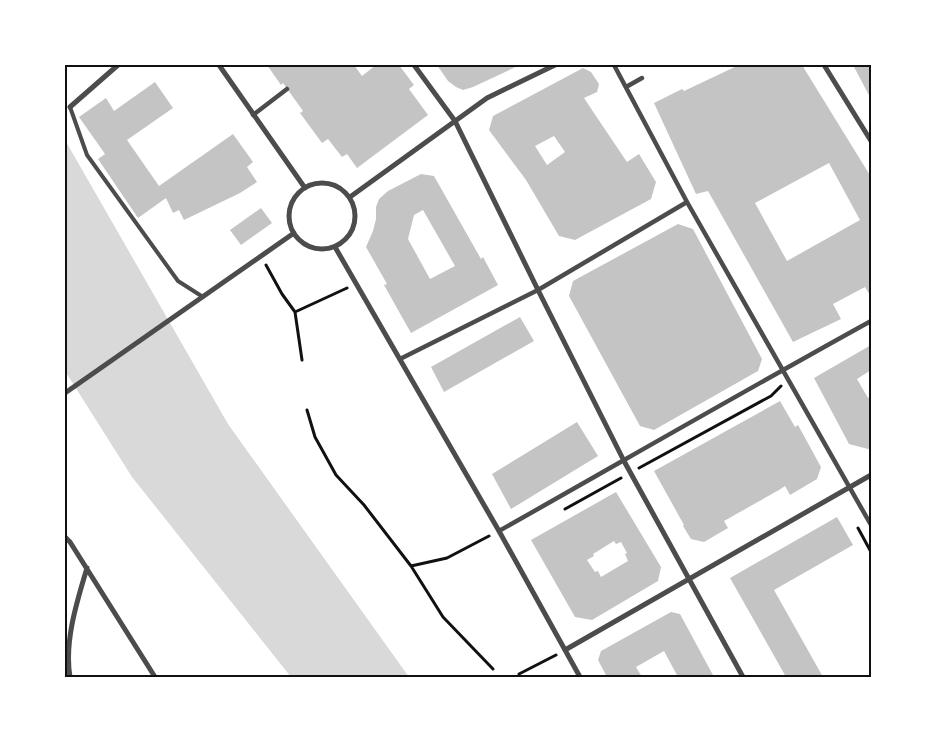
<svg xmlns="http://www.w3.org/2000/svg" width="936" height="742" font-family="'Public Sans',sans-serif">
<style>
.water{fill:#d9d9d9}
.building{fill:#c4c4c4;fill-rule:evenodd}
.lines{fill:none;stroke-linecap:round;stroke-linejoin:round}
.path{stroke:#111;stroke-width:3}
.service{stroke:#4c4c4c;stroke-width:4}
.pedestrian{stroke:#4c4c4c;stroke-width:4.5}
.minor{stroke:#4c4c4c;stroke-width:5}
.neatline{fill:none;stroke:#111;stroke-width:2}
</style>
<rect width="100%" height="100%" fill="#fff"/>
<path class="water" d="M65,140L228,424L409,677H291L132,477L65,371Z"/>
<path class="building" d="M267,65H354L362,76L376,65H399L414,85L409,89L428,115L357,168L347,154L342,157L328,139L322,143L300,113L303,111L283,83L281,85Z
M437,65H520L473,87L463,90L456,87L448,81Z
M739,65H802L871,177V297L865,287L833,304L841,319L793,342L708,191L696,194L654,103L682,89L684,91ZM829,163L860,220L787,261L755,203Z
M853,65H871V99Z
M583,68L591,72L599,84L597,92L584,98L602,125L627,162L639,154L656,182L651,199L575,240L559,236L526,180L489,130L493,116ZM554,136L565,152L547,165L535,146Z
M155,82L173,108L127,140L159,186L233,134L253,162L247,167L257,182L240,193L184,220L179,210L173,213L166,198L138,218L98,159L105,154L79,117L106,98L114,111Z
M421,174L434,176L481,259L483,257L498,285L411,333L384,285L387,284L366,247L373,231L376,219V207L379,199L388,191ZM423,210L455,266L430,279L408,239L414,215Z
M261,208L272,223L241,245L230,230Z
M678,224L693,229L762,359L758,371L654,430L640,426L569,296L573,281Z
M520,317L534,341L444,392L431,367Z
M871,345V370L857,379L868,398L871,396V448L868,449L849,444L814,378Z
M780,401L795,427L798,425L821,467L817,479L790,495L785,486L779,490L724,521L728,528L704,542L691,539L683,526L684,525L654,471Z
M577,422L598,456L511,509L492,474Z
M616,492L661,567L658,581L592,620L575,617L531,540ZM614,541L616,544L621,542L627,553L625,554L628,561L601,577L598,571L595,572L587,560L594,556L593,554Z
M837,517L853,545L774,590L823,677H786L730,578Z
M671,612L680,614L714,677H678L664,651L636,667L642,677H607L598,660L601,651Z"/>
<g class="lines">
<path class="path" d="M266,265L282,294L295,312L302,360
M295,312L347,288
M307,410L315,437L336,475L364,505L411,566L443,617L493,669
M639,468L771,396L781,386
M565,509L621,478
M858,528L871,552
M411,566L447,558L489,536
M519,674L556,655"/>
<path class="service" d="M70,107L87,155L178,281L203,297"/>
<path class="pedestrian" d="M614,65L687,202L871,525
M626,87L642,78
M253,115L287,89
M400,359L538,290L687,202
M499,531C623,461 746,390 871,321"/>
<path class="minor" d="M219,65L305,188
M414,65L455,121L538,290L624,461L743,677
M824,65L871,141
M70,107L118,65
M289 216a33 33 0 1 1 66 0a33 33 0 1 1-66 0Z
M350,197L487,98L555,65
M335,247L499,531L580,677
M65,393L294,233
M65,537L70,542L155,677
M565,650L871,475
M65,676V677
M70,677C64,642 77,601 87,568"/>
</g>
<rect width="936" height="742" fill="none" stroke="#ffffff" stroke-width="132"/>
<rect x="66" y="66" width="804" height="610" class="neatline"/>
</svg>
